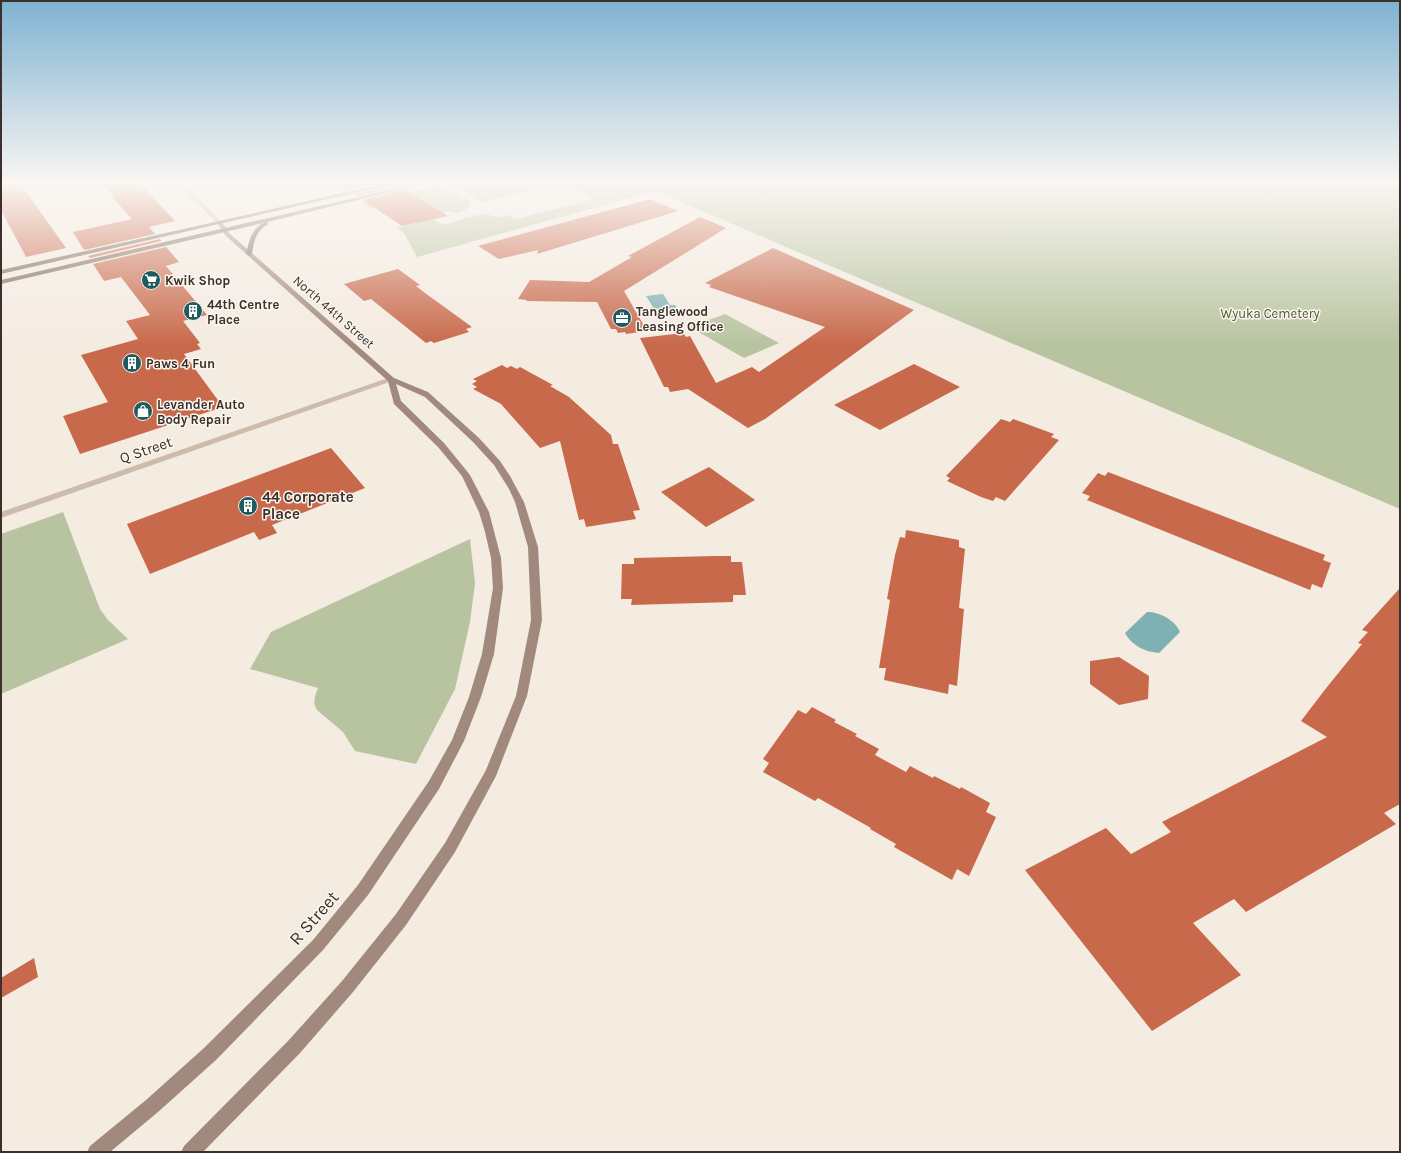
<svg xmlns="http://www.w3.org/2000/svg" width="1401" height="1153" font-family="Karla,sans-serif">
<rect width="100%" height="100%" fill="#f4ebe1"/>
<path fill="#b8c4a0" d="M 450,183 L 561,183 L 483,202 Z
M 567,183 L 1400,183 L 1400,509 L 655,191 L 417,257 L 404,233 L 397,228 L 433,219 L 443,225 L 464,219 L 462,218 L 484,214 L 500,217 L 508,215 L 515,219 L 592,200 Z
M 440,185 L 470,201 L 471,204 C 466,211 458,215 450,211 L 443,213 L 428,204 L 415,207 L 410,204 L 380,211 L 377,208 L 372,209 L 361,203 Z
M 725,314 L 779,343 L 744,358 L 690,327 Z
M 63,512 L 100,609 L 108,620 L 128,639 L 1,694 L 1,534 Z
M 470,539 L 475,583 L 470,622 L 455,689 L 416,764 L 355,751 L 343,732 L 317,710 C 312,702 315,696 318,688 L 250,669 L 271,632 Z"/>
<path fill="#7fb0b2" d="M 663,294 L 670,305 L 675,305 L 677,308 L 651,312 L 649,308 L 653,307 L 646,296 Z
M 1147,612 C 1160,612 1175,620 1180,632 L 1159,653 C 1145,652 1131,645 1125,633 Z"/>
<path fill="#c8694b" d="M 1,183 L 20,183 L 66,248 L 26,257 L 1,210 Z
M 102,183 L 138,183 L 153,197 L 175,221 L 149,227 L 155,234 L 84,250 L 73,232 L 132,219 L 111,196 L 113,196 Z
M 337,183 L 380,183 L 348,190 Z
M 396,185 L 399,186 L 357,196 L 354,195 Z
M 405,190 L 448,216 L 402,226 L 363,200 Z
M 650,199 L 678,211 L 537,254 L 538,250 L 499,259 L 478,246 Z
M 700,217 L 726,228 L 624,291 L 647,331 L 626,334 L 625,332 L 618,333 L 616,329 L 611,329 L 597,302 L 526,301 L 527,300 L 518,299 L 530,280 L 589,282 L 632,257 L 628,256 Z
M 160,239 L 161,241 L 90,258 L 88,256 Z
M 166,247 L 179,262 L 166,266 L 207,315 L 183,321 L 200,343 L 197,344 L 201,349 L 184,354 L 223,407 L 80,454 L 63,416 L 108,402 L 81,355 L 138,339 L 126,321 L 150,315 L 121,277 L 104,281 L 93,264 Z
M 773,248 L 914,310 L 765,419 L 748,428 L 688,389 L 670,392 L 668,387 L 664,387 L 640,338 L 683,333 L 686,337 L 690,336 L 716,383 L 752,367 L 759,372 L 825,327 L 709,287 L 711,285 L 705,283 Z
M 398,269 L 420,285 L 416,286 L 425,293 L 472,327 L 466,329 L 469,332 L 434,343 L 431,341 L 426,343 L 371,299 L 364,301 L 344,284 Z
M 914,364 L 960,387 L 880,430 L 834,405 Z
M 502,365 L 507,368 L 511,366 L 517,369 L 520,367 L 553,385 L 550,386 L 569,397 L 611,435 L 613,444 L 618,444 L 640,510 L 633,511 L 636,519 L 586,527 L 584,519 L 579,520 L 560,441 L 540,448 L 501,404 L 473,389 L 477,387 L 472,384 L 477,381 L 473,379 Z
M 1001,419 L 1010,422 L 1013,419 L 1054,434 L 1051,437 L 1059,440 L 1005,501 L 996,497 L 993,501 L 981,497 L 947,481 L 950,478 L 946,476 Z
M 331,448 L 365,488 L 272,525 L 277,533 L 259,540 L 254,532 L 150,574 L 127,524 Z
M 709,467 L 755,500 L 706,527 L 661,492 Z
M 1108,472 L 1325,555 L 1323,560 L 1331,563 L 1322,588 L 1312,584 L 1310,590 L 1087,500 L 1090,496 L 1082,493 L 1098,473 L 1105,476 Z
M 906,530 L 959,540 L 959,547 L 965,549 L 959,608 L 964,609 L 957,686 L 949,684 L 948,694 L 884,680 L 886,668 L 879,668 L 890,600 L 887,599 L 895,555 L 900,537 L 905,538 Z
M 715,556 L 731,556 L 731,562 L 742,562 L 746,595 L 733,595 L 733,602 L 631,605 L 632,599 L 621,599 L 622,564 L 634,564 L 634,558 Z
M 1400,588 L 1400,804 L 1384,813 L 1396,824 L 1246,912 L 1234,899 L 1193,923 L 1241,975 L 1152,1031 L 1025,870 L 1106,828 L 1131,854 L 1171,832 L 1162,822 L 1327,737 L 1301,721 L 1327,687 L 1362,644 L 1358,643 L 1368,632 L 1362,630 Z
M 1119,657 L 1149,676 L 1148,699 L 1119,705 L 1090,684 L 1090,661 Z
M 812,707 L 836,720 L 834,722 L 857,734 L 855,736 L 879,749 L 875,755 L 906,772 L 910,766 L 933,778 L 934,776 L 960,789 L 961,787 L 990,803 L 986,812 L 996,817 L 969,876 L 957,869 L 952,880 L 894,847 L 896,844 L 870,829 L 871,828 L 818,798 L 815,801 L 763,772 L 769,763 L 763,759 L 798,710 L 806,714 Z
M 34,958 L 38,977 L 1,998 L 1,978 Z"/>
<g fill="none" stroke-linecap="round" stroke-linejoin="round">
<path fill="#cdbbac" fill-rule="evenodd" d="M 176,183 L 181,183 L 222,222 L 222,224 L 218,224 Z
M 388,378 L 391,378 L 395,380 L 1,518 L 1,512 Z"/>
<path fill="#a18a7d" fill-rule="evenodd" d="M 218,222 L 222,222 L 229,233 L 394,378 L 428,392 L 479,438 L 500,461 L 510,476 L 524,502 L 538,547 L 542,620 L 527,696 L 496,776 L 455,852 L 406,925 L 353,992 L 300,1053 L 203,1152 L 181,1152 L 184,1146 L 288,1041 L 342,981 L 396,914 L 445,843 L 486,770 L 516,696 L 531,620 L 528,547 L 515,502 L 509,489 L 494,465 L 473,442 L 425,397 L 396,384 L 401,401 L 444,443 L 470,475 L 489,512 L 501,558 L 503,588 L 494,654 L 481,697 L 464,741 L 439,789 L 368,895 L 323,950 L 216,1060 L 158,1112 L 110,1152 L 87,1152 L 90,1146 L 146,1100 L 204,1048 L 313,940 L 358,885 L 429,781 L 452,740 L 469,697 L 482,654 L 493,588 L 491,558 L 485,532 L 479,512 L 462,476 L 438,447 L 394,404 L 388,381 L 225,235 L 217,223 Z"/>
<path fill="#7d675c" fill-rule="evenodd" d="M 388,183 L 398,183 L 1,274 L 1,270 Z
M 419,183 L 429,183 L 267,222 L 268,224 C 256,231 254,241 252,254 L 249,256 L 246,254 C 249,242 251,230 263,223 L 1,284 L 1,280 Z"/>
</g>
<linearGradient id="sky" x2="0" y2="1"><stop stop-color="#7eb2d2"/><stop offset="0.53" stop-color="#faf6f2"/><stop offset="1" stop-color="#faf6f2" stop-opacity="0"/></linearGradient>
<rect width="1401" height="345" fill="url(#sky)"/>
<defs>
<symbol id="supermarket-disc" viewBox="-11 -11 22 22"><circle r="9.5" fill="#1f5a5e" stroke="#fbf5ee"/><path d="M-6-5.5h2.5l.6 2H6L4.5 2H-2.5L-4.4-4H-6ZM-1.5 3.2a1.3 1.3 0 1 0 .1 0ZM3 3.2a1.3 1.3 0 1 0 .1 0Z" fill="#fff"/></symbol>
<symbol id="building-disc" viewBox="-11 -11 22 22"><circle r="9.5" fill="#1f5a5e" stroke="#fbf5ee"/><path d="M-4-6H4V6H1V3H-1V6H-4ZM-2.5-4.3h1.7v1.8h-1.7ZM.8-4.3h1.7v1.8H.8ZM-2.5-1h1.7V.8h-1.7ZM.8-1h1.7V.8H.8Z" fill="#fff"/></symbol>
<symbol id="office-disc" viewBox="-11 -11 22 22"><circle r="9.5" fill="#1f5a5e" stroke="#fbf5ee"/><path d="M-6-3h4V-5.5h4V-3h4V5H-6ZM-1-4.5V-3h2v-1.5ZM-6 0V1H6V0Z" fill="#fff"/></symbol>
<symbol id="shop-disc" viewBox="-11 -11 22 22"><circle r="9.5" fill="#1f5a5e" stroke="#fbf5ee"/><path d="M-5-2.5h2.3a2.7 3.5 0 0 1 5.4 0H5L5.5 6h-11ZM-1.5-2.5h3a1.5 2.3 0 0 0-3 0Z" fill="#fff"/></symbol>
</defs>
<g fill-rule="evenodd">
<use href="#supermarket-disc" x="140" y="269" width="22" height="22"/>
<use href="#building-disc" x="182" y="300" width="22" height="22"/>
<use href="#office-disc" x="611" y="307" width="22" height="22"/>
<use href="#building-disc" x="121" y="352" width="22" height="22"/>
<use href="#shop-disc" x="132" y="400" width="22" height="22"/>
<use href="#building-disc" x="237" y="495" width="22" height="22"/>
</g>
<g text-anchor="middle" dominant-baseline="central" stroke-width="3" stroke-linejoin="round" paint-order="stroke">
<g font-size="13" font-weight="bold" fill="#3b302b" stroke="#fbf5ee" text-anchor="start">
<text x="165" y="280">Kwik Shop</text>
<text x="207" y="304">44th Centre<tspan x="207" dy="15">Place</tspan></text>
<text x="636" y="311">Tanglewood<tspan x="636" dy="15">Leasing Office</tspan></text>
<text x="146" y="363">Paws 4 Fun</text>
<text x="157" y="404">Levander Auto<tspan x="157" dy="15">Body Repair</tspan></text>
</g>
<g font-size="13" fill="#3b302b" stroke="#fbf5ee">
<text transform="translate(334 312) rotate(41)">North 44th Street</text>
</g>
<g font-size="13" fill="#4a5a2e" stroke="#fbf5ee">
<text x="1270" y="313">Wyuka Cemetery</text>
</g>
<g font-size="15" fill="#3b302b" stroke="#fbf5ee">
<text transform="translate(146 450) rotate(-19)">Q Street</text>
</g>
<g font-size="15" font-weight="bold" fill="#3b302b" stroke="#fbf5ee" text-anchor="start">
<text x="262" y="497">44 Corporate<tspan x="262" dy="17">Place</tspan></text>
</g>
<g font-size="18" fill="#3b302b" stroke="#fbf5ee">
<text transform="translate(314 918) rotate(-49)">R Street</text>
</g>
</g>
<rect width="1401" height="1153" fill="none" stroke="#3b302b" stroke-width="4"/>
</svg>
